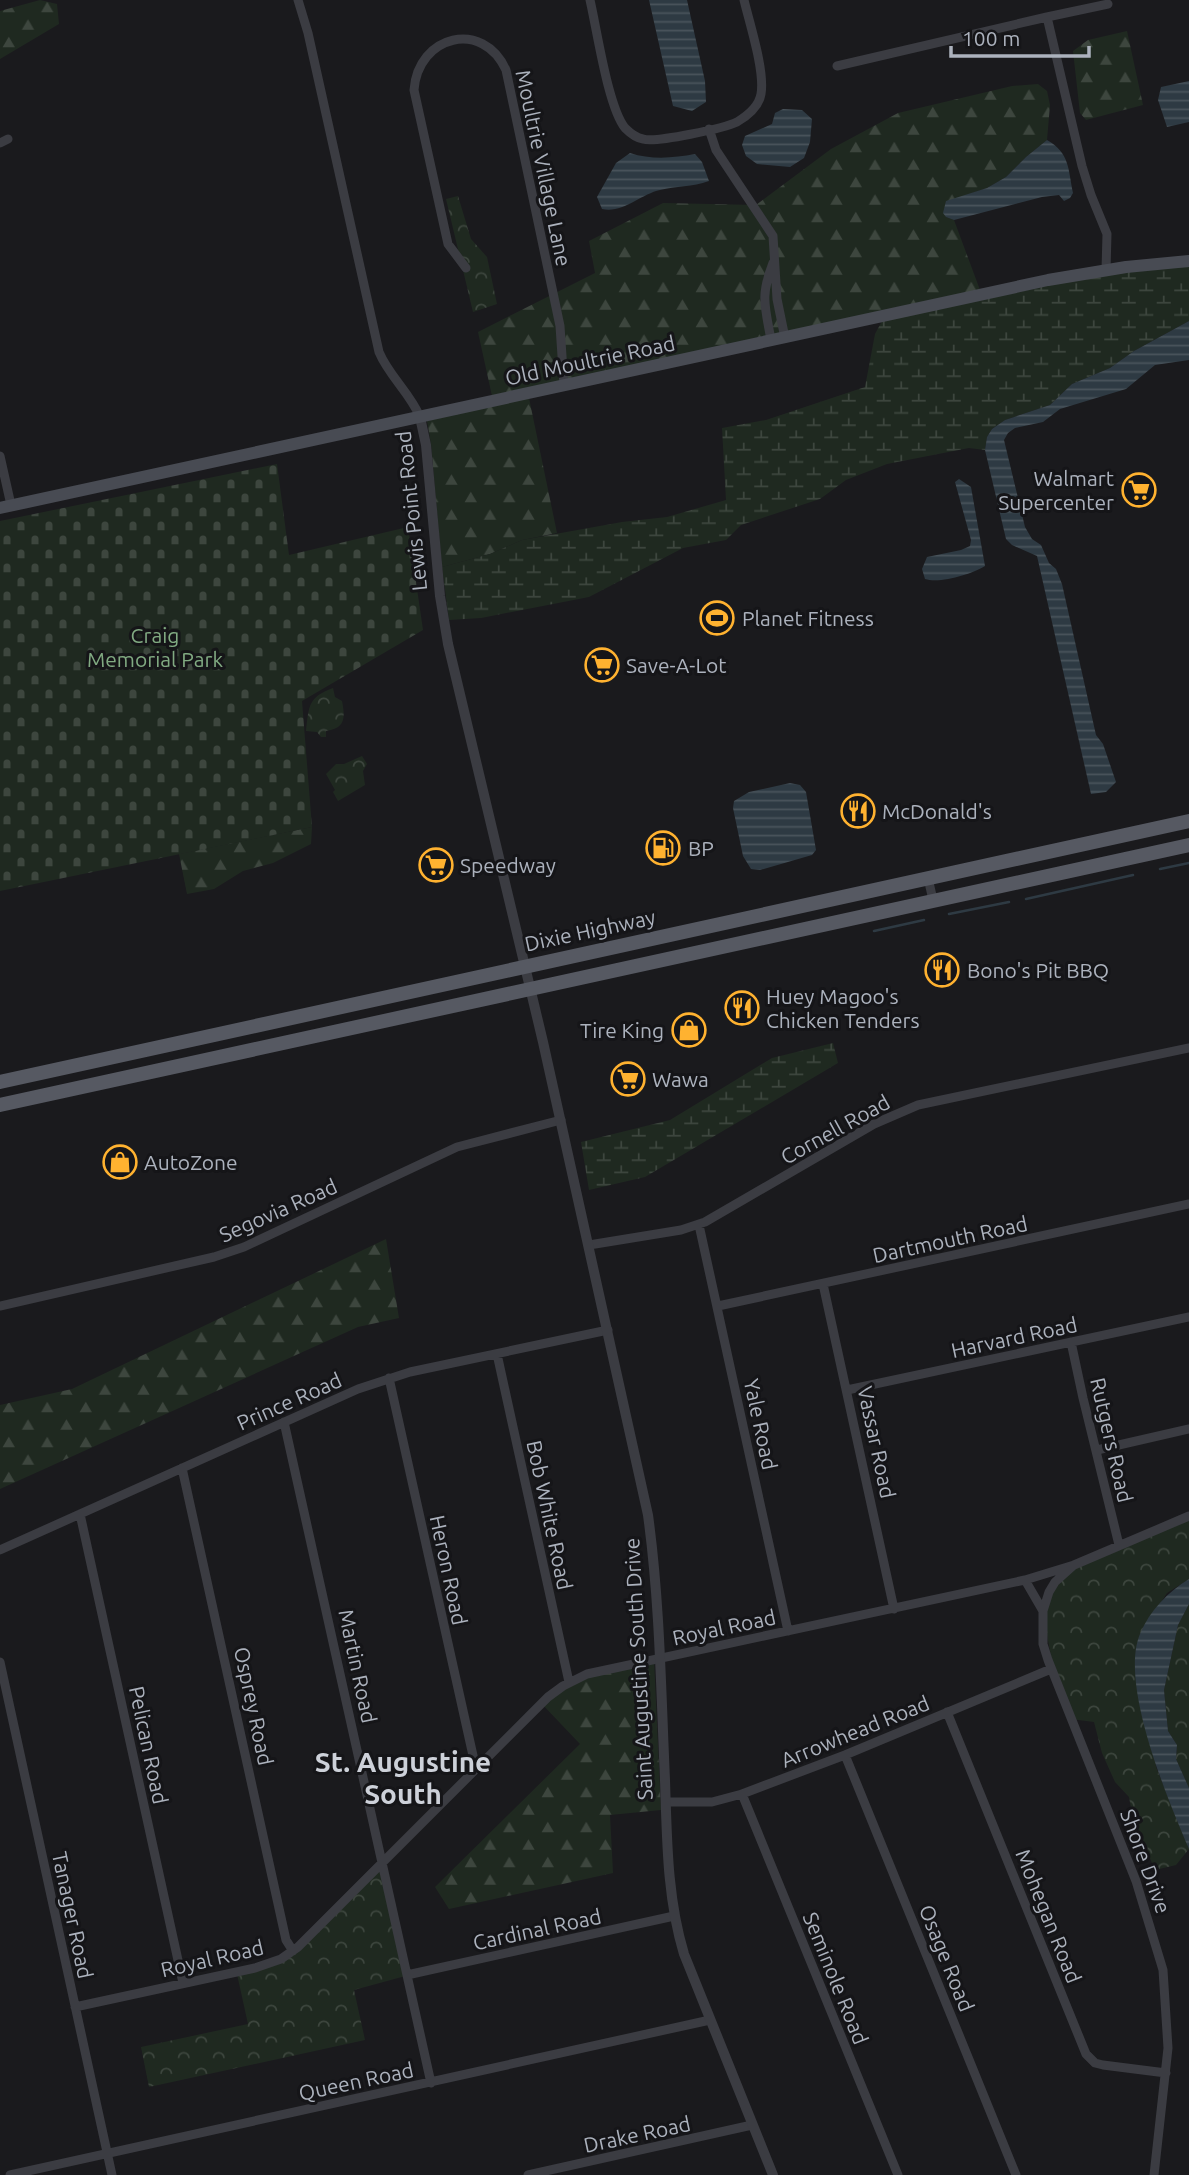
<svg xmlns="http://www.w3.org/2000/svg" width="1189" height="2175" font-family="Ubuntu,sans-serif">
<defs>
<pattern id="forest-firs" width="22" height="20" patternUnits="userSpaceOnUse" patternTransform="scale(1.75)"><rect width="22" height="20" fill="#1f2920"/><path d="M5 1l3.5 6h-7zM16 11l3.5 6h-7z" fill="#3d463e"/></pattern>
<pattern id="wetland-marsh" width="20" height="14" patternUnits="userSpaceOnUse" patternTransform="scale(1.75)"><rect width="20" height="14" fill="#1f2920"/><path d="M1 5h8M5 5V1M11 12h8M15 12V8" fill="none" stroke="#3d463e"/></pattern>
<pattern id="cemetery-stones" width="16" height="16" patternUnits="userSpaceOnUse" patternTransform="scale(1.75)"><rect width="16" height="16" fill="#1f2920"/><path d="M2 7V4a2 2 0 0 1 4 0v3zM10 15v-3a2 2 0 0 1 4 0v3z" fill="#3d463e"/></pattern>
<pattern id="park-crowns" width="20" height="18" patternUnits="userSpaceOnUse" patternTransform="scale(1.75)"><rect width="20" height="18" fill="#1f2920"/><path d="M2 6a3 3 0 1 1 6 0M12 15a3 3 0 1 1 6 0" fill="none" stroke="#3d463e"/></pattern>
<pattern id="water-rules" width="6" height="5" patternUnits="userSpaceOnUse" patternTransform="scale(1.75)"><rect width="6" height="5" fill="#2e3a43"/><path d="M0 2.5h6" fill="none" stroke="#4a545c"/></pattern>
</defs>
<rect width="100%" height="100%" fill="#1a1a1d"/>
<path fill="url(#forest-firs)" d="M 40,0 L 57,4 L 59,24 L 0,59 L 0,11 Z
M 1127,31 L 1143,105 L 1086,120 L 1080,113 L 1073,51 L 1088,40 Z
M 1038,84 L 1047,91 L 1050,105 L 1047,140 L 1026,157 L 1006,177 L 987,188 L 946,202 L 946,217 L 954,220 L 980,290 L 492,396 L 478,332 L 595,273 L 589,241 L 663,203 L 756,205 L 831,149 L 898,113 L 1012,86 Z
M 529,398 L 557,533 L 522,540 L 490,554 L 442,567 L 431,444 L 427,421 Z
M 312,827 L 311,844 L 273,863 L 243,871 L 214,889 L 187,894 L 179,854 Z
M 386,1239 L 399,1318 L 358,1327 L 0,1489 L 0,1405 L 72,1389 Z
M 654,1659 L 661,1810 L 610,1815 L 613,1873 L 449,1909 L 435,1887 L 580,1744 L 541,1703 L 570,1680 Z"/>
<path fill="url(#wetland-marsh)" d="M 1189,265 L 1189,321 L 1134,351 L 1110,368 L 1072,384 L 1050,405 L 1005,420 L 992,429 L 987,437 L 985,450 L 969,448 L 887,464 L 846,480 L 820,499 L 741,525 L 726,540 L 683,548 L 589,597 L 481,618 L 449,620 L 442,567 L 490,554 L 522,540 L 622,522 L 667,517 L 726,500 L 722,428 L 766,420 L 865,387 L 875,334 L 882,321 L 1088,277 Z
M 833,1043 L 838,1063 L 645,1177 L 589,1190 L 581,1142 L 670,1120 L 772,1058 Z"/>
<path fill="url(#cemetery-stones)" d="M 277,464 L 289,555 L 408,527 L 423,630 L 302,701 L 312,827 L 0,891 L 0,521 Z"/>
<path fill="url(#park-crowns)" d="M 458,196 L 471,239 L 487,257 L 497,304 L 473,312 L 446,199 Z
M 333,688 L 335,697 L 342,701 C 345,717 346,728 326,731 L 326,737 L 321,737 L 317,732 L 306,731 C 309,706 308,697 333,688 Z
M 362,756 L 367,764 L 363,771 L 365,785 L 338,801 L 333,792 L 335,790 L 326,774 L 336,764 L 344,764 Z
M 1189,1520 L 1189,1579 L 1167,1593 L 1140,1635 L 1156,1767 L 1189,1849 L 1176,1865 L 1155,1870 L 1133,1819 L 1129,1797 L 1115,1782 L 1102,1753 L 1094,1722 L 1071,1719 L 1057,1687 L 1043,1614 L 1061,1574 Z
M 1189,1604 L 1189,1788 L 1176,1759 L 1177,1745 L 1168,1731 L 1164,1690 L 1178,1625 Z
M 381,1863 L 409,1975 L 354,1990 L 365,2040 L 149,2087 L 141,2047 L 248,2024 L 237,1974 L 290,1951 Z"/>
<path fill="url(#water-rules)" d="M 649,0 L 687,0 L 705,81 L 706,102 L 692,111 L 673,106 Z
M 1189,81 L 1189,122 L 1167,127 L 1158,100 L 1161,87 Z
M 783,109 L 802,110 L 812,119 L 810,142 L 804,158 L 790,167 L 757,164 L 746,156 L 742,145 L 745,136 L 772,124 L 775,113 Z
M 1047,140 C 1070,153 1068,169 1073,193 L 1070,198 L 1064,201 L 1059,195 L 1042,197 L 954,220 L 946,217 L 943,213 L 946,201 L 987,188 L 1006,177 L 1026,157 Z
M 630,153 C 651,160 674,158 695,154 L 702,162 L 709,181 C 692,187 676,186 660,190 C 641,194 622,214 602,209 L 597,197 L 616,163 Z
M 1189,321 L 1189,360 L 1155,365 L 1126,389 L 1060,409 L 1043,422 L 1015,428 L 1008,433 L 1004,440 L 1025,527 L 1032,539 L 1041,545 L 1049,563 L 1056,569 L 1062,584 L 1096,735 L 1103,744 L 1116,782 L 1106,792 L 1091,794 L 1037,556 L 1012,545 L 1006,539 L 985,450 L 987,437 L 992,429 L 1005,420 L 1050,405 L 1072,384 L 1110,368 L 1134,351 Z
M 959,479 L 971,487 L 985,566 C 972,574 940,584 925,579 L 922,569 L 927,557 L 961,550 L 970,546 L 971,540 L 955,482 Z
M 790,783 L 800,785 L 806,792 L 816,850 L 812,855 L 760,870 L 751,869 L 743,856 L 733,808 L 734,801 L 749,792 Z
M 1189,1579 L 1189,1604 L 1178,1625 L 1164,1690 L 1168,1731 L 1177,1745 L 1176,1759 L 1189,1788 L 1189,1849 C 1168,1800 1119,1684 1140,1634 C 1150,1610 1168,1592 1189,1579 Z"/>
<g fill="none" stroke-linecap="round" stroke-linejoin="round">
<path stroke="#2e3a43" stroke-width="2.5" d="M 1160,869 L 1189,863
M 1026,899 L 1133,875
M 949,914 L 1009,902
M 874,931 L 924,920"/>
<path stroke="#3b3c42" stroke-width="9" d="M 298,0 L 308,33 L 379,352 C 389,376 410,393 420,417
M 590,0 C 597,30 608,107 625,128 C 630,133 637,138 643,139 C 656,143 725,128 737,122 C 747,116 759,106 761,94 C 765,71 750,25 744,0
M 1047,17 L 1108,4
M 837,66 L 1047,17 L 1082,166 L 1091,195 L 1107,234 L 1106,270
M 709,129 L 716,150 L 773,236 L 777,299 L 785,338
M 0,143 L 8,139
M 466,268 L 448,244 L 414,90 C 418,35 483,19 506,70 L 560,326 L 564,386
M 771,340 C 765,306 760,296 773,263
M 0,456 L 11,505
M 928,878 L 933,900
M 699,1225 L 788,1631
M 589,1245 L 681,1230 L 705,1222 L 874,1124 L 918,1105 L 1189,1048
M 823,1284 L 894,1609
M 0,1306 L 214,1257 L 244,1247 L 457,1147 L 561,1120
M 718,1306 L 1189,1204
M 1071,1342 L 1083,1398 L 1119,1545
M 497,1354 L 569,1682
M 389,1378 L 476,1769
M 847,1390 L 1189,1317
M 284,1422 L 431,2083
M 1097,1450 L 1189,1429
M 182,1468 L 286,1940 L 293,1951
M 80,1514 L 183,1983
M 0,1550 L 358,1389 L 410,1372 L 608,1330
M 1025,1580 L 1043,1611 L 1043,1644 L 1048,1660 L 1136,1881 L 1163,1970 L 1168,2048 L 1154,2175
M 1043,1611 L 1049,1592 L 1055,1582 L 1074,1565 L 1189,1516
M 0,1662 L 112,2175
M 947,1712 L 1086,2054 L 1095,2063 L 1103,2065 L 1166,2073
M 845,1755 L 1016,2175
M 742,1794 L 898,2175
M 666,1802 L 712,1802 L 742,1794 L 845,1755 L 1051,1669
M 407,1975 L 674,1916
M 75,2007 L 255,1968 L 281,1959 L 298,1947 L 548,1697 L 563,1686 L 587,1674 L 1025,1580 L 1074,1565
M 10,2175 L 710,2020
M 528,2175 L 752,2125"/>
<path stroke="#3b3c42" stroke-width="10" d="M 420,417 L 426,445 L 440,596 L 448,644 L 543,1042 L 648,1515 C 660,1603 661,1692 665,1780 C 667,1839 667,1898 684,1954 L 773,2175"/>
<path stroke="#484b53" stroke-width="12" d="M 0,508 L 1048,280 L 1126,267 L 1189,261"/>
<path stroke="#565962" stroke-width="14" d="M 0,1082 L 1189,821
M 0,1105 L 1189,845"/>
</g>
<defs>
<symbol id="supermarket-ring" viewBox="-11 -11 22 22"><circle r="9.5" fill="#151518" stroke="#ffb230" stroke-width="1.5"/><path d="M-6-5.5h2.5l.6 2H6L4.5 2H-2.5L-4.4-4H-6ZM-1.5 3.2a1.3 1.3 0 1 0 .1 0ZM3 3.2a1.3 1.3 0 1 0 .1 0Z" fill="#ffb230"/></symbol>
<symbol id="stadium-ring" viewBox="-11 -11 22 22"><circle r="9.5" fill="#151518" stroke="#ffb230" stroke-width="1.5"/><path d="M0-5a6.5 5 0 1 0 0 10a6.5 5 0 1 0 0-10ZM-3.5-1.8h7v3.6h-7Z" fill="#ffb230"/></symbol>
<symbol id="restaurant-ring" viewBox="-11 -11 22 22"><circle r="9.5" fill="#151518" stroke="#ffb230" stroke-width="1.5"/><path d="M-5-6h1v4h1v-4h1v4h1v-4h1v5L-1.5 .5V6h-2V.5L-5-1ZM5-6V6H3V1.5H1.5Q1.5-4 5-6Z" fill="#ffb230"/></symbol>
<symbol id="fuel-ring" viewBox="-11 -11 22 22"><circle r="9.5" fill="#151518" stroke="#ffb230" stroke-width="1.5"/><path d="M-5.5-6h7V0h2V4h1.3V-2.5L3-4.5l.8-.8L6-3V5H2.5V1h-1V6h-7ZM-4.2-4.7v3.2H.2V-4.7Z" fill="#ffb230"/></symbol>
<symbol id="shop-ring" viewBox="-11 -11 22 22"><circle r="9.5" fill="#151518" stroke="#ffb230" stroke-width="1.5"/><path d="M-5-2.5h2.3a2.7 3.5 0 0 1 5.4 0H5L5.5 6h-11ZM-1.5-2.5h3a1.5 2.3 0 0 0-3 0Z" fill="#ffb230"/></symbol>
</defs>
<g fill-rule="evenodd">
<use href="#supermarket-ring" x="1120" y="471" width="38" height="38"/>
<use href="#stadium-ring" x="698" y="599" width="38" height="38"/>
<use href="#supermarket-ring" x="583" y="646" width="38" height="38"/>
<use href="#restaurant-ring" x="839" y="792" width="38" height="38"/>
<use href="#fuel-ring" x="644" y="829" width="38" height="38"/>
<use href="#supermarket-ring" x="417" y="846" width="38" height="38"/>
<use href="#restaurant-ring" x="923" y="951" width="38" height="38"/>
<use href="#restaurant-ring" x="723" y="989" width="38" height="38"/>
<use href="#shop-ring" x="670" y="1011" width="38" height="38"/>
<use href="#supermarket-ring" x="609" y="1060" width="38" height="38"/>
<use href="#shop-ring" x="101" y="1143" width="38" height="38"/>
</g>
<g text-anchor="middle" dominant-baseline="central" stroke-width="6" stroke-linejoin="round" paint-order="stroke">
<g font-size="21" fill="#acb2bd" stroke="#151518">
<text transform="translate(544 168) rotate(78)">Moultrie Village Lane</text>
<text transform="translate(590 360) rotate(-12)">Old Moultrie Road</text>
<text transform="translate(411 511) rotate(-96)">Lewis Point Road</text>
<text transform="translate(590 930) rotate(-12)">Dixie Highway</text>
<text transform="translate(835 1129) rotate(-29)">Cornell Road</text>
<text transform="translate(278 1210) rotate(-24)">Segovia Road</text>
<text transform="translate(950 1239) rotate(-12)">Dartmouth Road</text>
<text transform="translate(1014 1337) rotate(-12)">Harvard Road</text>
<text transform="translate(289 1401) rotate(-24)">Prince Road</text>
<text transform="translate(761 1424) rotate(78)">Yale Road</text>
<text transform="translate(1112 1440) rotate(77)">Rutgers Road</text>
<text transform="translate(877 1442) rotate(78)">Vassar Road</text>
<text transform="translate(550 1515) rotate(78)">Bob White Road</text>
<text transform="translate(449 1570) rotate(78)">Heron Road</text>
<text transform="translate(724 1627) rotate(-12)">Royal Road</text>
<text transform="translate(358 1666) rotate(78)">Martin Road</text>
<text transform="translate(638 1669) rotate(-93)">Saint Augustine South Drive</text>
<text transform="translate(254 1706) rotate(78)">Osprey Road</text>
<text transform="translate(855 1731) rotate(-22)">Arrowhead Road</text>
<text transform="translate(149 1745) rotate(78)">Pelican Road</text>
<text transform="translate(1146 1861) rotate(70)">Shore Drive</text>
<text transform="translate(73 1915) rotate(78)">Tanager Road</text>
<text transform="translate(1049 1916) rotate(68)">Mohegan Road</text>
<text transform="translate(537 1929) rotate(-12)">Cardinal Road</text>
<text transform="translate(212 1958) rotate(-13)">Royal Road</text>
<text transform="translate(947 1958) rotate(68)">Osage Road</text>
<text transform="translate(836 1978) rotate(68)">Seminole Road</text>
<text transform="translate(356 2081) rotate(-12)">Queen Road</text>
<text transform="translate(637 2134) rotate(-12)">Drake Road</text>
</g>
<g font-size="21" fill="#acb2bd" stroke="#151518" text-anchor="start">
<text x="1114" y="478" text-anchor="end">Walmart<tspan x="1114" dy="24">Supercenter</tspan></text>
<text x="742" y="618">Planet Fitness</text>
<text x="626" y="665">Save-A-Lot</text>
<text x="882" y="811">McDonald's</text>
<text x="688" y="848">BP</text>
<text x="460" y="865">Speedway</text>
<text x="967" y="970">Bono's Pit BBQ</text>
<text x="766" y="996">Huey Magoo's<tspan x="766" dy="24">Chicken Tenders</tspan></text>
<text x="664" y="1030" text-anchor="end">Tire King</text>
<text x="652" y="1079">Wawa</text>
<text x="144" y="1162">AutoZone</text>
</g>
<g font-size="21" fill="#81aa82" stroke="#151518">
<text x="155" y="635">Craig<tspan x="155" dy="24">Memorial Park</tspan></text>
</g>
<g font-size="28" font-weight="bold" fill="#cdd1d9" stroke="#151518">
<text x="403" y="1761">St. Augustine<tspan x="403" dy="32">South</tspan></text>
</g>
</g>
<path d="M951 46v10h138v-10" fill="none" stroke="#acb2bd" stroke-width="3.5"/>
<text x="962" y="46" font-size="21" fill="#acb2bd" stroke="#151518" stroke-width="5" paint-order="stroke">100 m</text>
</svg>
